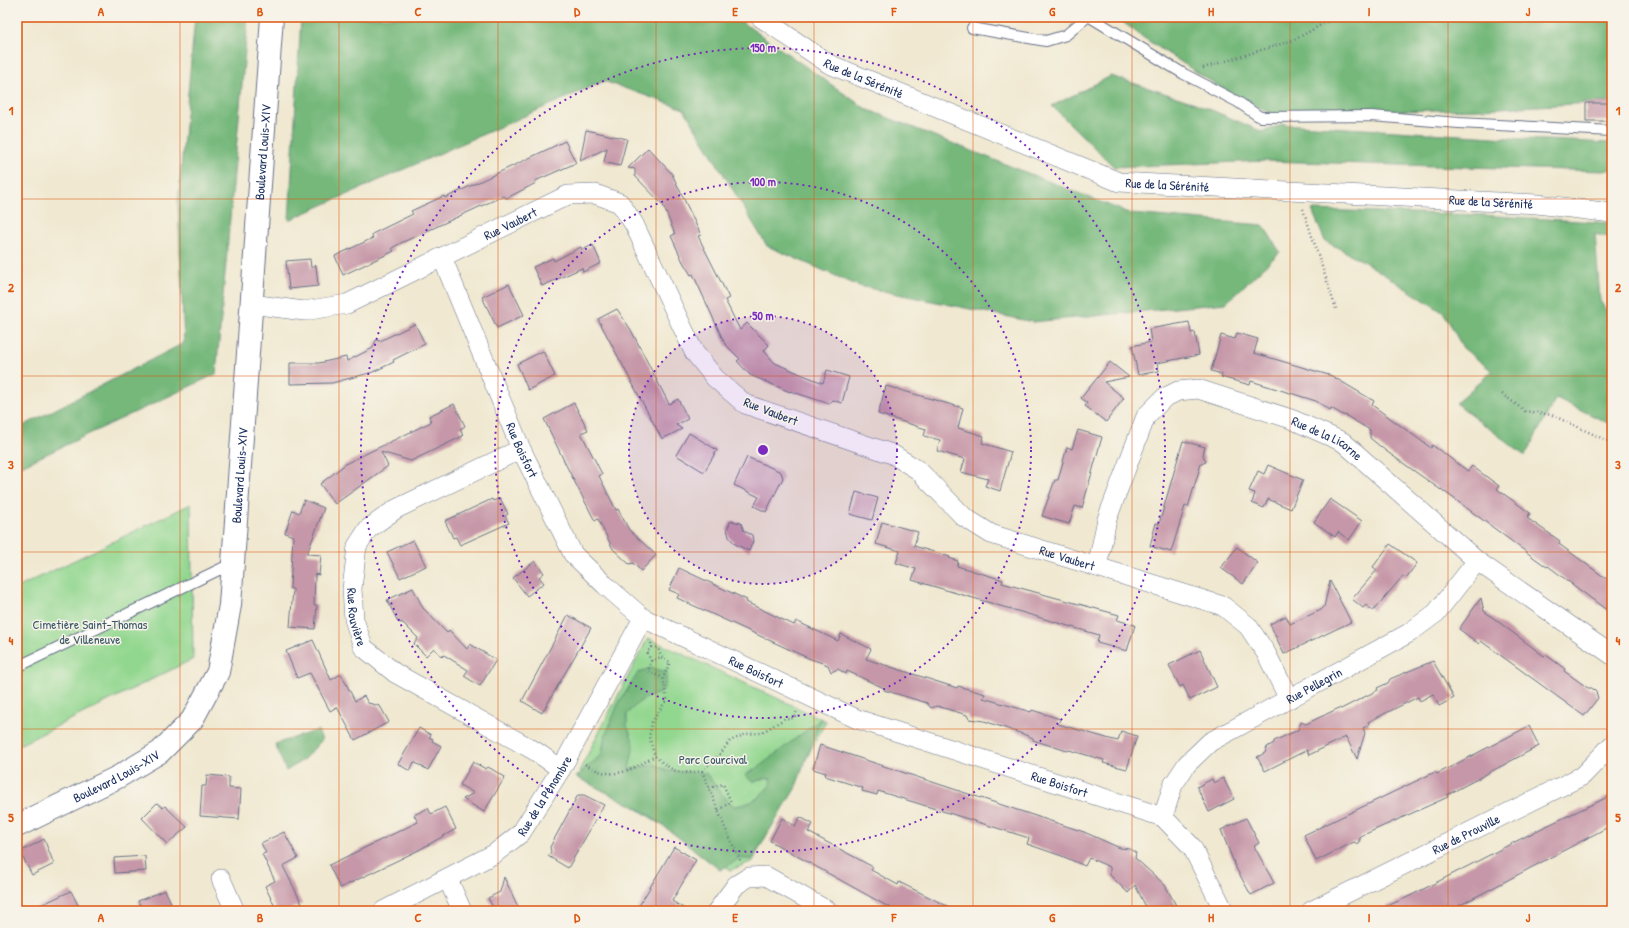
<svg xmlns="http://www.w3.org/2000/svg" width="1629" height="928" font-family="'Patrick Hand',sans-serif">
<rect width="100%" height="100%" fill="#f7f3e8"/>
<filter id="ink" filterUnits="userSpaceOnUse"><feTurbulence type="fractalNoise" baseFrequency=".025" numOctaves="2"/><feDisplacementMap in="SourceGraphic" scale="8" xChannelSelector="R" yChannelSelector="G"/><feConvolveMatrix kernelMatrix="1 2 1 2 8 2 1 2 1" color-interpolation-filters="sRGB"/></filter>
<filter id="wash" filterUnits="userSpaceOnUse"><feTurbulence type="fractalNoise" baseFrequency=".012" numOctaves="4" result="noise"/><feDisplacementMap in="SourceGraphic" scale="16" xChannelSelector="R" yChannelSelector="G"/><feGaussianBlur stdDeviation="0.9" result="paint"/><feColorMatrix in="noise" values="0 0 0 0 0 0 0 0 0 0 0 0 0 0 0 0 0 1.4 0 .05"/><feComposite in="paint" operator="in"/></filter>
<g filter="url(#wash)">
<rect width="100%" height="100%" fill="#f0e8d0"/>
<path fill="#92d78f" stroke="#568376" d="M 191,504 L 193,659 L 17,746 L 17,588 Z
M 648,638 L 826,721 L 753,861 L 731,870 L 579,771 Z"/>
<path fill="#75b87a" stroke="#48746c" d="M 195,17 L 248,17 L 216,374 L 17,468 L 17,429 L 184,343 L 178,202 Z
M 301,17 L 735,17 L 866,109 L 1131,214 L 1263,225 L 1280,252 L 1226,303 L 1033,322 L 859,286 L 767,246 L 684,109 L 604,81 L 289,220 Z
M 1116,17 L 1612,17 L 1612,102 L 1481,109 L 1272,114 L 1218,86 L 1144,38 Z
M 1111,76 L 1195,103 L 1263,132 L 1282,124 L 1525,139 L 1612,143 L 1612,169 L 1604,171 L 1265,161 L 1114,167 L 1052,106 Z
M 1312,210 L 1481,215 L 1612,223 L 1612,238 L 1595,234 L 1600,301 L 1612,319 L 1612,425 L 1556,398 L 1525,456 L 1456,403 L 1492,371 L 1463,348 L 1444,313 L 1363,261 L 1325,241 Z
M 650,668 L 667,672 C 665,699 659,690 641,701 C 636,704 631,710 627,714 L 627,725 L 634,744 L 629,770 L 655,764 L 668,771 L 706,773 L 720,792 L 734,806 C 753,804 759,798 771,784 L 771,779 L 766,778 L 753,782 L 745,775 L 760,766 L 821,719 L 795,789 L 752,859 L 739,859 L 720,870 L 647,813 L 576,777 L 602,754 L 604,739 L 618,704 L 638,673 Z
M 318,730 L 322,740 L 303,760 L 286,771 L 275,744 Z"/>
<g id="blocks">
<path fill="#c697a8" d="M 1586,103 L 1612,103 L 1612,121 L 1586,121 Z
M 586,130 L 627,139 L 620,166 L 604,162 L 607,148 L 580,161 Z
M 565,141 L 576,163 L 535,181 L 536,183 L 507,198 L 503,196 L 401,243 L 392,248 L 394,251 L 343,275 L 335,256 L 373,238 L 372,234 L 413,214 L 411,211 L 444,196 L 445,198 Z
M 648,148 L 672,174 L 701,235 L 698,236 L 729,298 L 725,300 L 740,330 L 747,323 L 769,345 L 764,351 L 775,363 L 798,373 L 823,383 L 827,370 L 849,377 L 842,403 L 832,400 L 830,404 L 790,391 L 790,392 L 750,375 L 737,361 L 740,359 L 725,344 L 693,274 L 691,275 L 683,262 L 671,236 L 675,234 L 663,205 L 635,176 L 635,169 L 628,168 Z
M 593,245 L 601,263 L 583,272 L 582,268 L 542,286 L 533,267 L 553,258 L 554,261 L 581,247 L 582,250 Z
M 310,259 L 311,268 L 316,265 L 318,286 L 289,289 L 286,261 Z
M 509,284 L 524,315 L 497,328 L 482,297 Z
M 617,309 L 631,330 L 669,404 L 678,399 L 688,419 L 676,425 L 682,429 L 662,439 L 598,319 Z
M 1189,322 L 1191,333 L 1195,332 L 1199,355 L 1157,363 L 1159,371 L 1138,375 L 1132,346 L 1151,342 L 1149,329 Z
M 415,324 L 425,344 L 393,360 L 394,362 L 373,372 L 332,383 L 290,384 L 290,363 L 319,363 L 346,357 L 347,361 L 373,348 L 376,340 L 380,341 Z
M 1237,333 L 1258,339 L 1254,353 L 1332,376 L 1374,401 L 1372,405 L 1431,448 L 1432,445 L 1468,471 L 1472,466 L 1499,486 L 1497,489 L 1530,513 L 1527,518 L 1560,541 L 1559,544 L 1612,583 L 1612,614 L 1548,566 L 1547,567 L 1533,557 L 1441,489 L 1441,490 L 1386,451 L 1370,438 L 1370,430 L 1345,415 L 1345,416 L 1331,408 L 1330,410 L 1316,401 L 1251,381 L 1250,385 L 1221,377 L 1222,374 L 1211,371 L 1221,335 L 1235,339 Z
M 543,351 L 555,376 L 528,390 L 517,364 Z
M 1110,362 L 1129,377 L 1104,382 L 1124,398 L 1106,422 L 1085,406 L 1087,403 L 1081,398 Z
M 886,386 L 963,408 L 958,428 L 984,436 L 982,443 L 1011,452 L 1000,491 L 985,486 L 988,479 L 961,472 L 965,459 L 937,451 L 940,440 L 924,436 L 926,429 L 878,414 Z
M 574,403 L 588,430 L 581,433 L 602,474 L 599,476 L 616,510 L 618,509 L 629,530 L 656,555 L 641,571 L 633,563 L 629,564 L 613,549 L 598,519 L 595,521 L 567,467 L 544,419 Z
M 454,404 L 465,426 L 460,429 L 463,436 L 411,461 L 381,452 L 388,466 L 335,504 L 320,484 L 347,463 L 431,422 L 429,416 Z
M 1078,430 L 1102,437 L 1082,508 L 1075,506 L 1069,524 L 1042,516 L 1055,480 L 1058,480 L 1067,447 L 1072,449 Z
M 689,433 L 717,450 L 704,472 L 676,455 Z
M 1183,441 L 1205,447 L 1203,455 L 1206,462 L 1201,464 L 1188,507 L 1185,506 L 1171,552 L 1150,546 L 1156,523 L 1159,524 Z
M 747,457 L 781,472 L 783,478 L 766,512 L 754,506 L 759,497 L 734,485 Z
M 1268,465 L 1303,480 L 1291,509 L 1268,499 L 1264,508 L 1252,503 L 1255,493 L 1249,491 L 1258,471 L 1264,474 Z
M 856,492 L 878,498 L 872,520 L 850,514 Z
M 500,498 L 508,514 L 505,516 L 509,523 L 460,545 L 456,537 L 453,538 L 445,521 L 492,499 L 493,501 Z
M 1330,499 L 1362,521 L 1349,540 L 1338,532 L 1335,537 L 1314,522 Z
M 304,500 L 324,508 L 307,554 L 321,555 L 319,575 L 315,574 L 314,605 L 317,605 L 315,629 L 290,627 L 293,589 L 290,589 L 293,536 L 285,533 L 293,510 L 299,513 Z
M 731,521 L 741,523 L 744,531 L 752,535 L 753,541 L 749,551 L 735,544 L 729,537 L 727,529 Z
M 882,522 L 918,532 L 914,546 L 950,557 L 949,558 L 958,561 L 957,566 L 1003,580 L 1002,583 L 1119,615 L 1117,620 L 1135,625 L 1127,651 L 1097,643 L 1099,635 L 912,580 L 916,569 L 896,563 L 900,551 L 876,544 Z
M 413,540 L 426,566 L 400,578 L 387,552 Z
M 1390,544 L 1417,563 L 1406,578 L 1403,576 L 1373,611 L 1366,605 L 1363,608 L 1352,599 L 1377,570 L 1373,567 Z
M 1237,547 L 1258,563 L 1243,584 L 1221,568 Z
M 535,561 L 544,573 L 539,577 L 544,583 L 527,596 L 513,578 Z
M 679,568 L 747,600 L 746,602 L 794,625 L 796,621 L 838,641 L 841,634 L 871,649 L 866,659 L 957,688 L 958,686 L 985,694 L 983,698 L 1031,712 L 1032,710 L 1060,719 L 1058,724 L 1110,739 L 1118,741 L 1121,731 L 1137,736 L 1127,769 L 1103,763 L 1104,760 L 1069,750 L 1067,751 L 1033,740 L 1033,738 L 1023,734 L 984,721 L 969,719 L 967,715 L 937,706 L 931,708 L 927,703 L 884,690 L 884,688 L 847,671 L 846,674 L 838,669 L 831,672 L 828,665 L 808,658 L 677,598 L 679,594 L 669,590 Z
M 1330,581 L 1351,622 L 1284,654 L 1270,624 L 1286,616 L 1290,624 L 1321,610 L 1324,607 Z
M 413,588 L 423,608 L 447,633 L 449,630 L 467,649 L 470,644 L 496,660 L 480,686 L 464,676 L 468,670 L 444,655 L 442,657 L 434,648 L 426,656 L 414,644 L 418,638 L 403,623 L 398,622 L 387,600 Z
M 1481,598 L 1484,611 L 1544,656 L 1546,655 L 1565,669 L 1564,671 L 1588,688 L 1592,688 L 1596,692 L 1598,698 L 1584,716 L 1481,641 L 1479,644 L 1459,629 Z
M 568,615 L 591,628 L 542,713 L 522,701 Z
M 313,640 L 331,680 L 341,674 L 355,701 L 364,696 L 368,703 L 380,706 L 389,722 L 355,740 L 337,707 L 330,711 L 310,673 L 297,678 L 286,651 Z
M 1200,650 L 1217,687 L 1190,700 L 1183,685 L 1180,687 L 1169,665 Z
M 1433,661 L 1454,698 L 1439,706 L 1433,694 L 1420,701 L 1418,697 L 1368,722 L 1369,725 L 1363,728 L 1365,733 L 1357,759 L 1346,737 L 1309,755 L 1307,750 L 1265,771 L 1257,757 L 1265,753 L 1267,747 L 1274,743 L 1274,741 L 1298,730 L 1301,722 L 1306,724 L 1339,708 L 1341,709 L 1378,690 L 1377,688 L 1388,683 L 1390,679 Z
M 1529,726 L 1539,746 L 1447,795 L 1448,797 L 1361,836 L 1358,844 L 1354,842 L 1316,861 L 1304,835 L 1435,772 L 1437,774 Z
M 419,728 L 431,735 L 429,737 L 433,739 L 432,741 L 441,746 L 428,770 L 414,762 L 410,771 L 398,764 Z
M 820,745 L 1084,832 L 1120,848 L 1130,849 L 1136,853 L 1135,858 L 1165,885 L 1179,911 L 1148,911 L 1135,885 L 1128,893 L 1110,875 L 1110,867 L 1089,858 L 1085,866 L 1062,856 L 1027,844 L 1029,838 L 878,791 L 877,795 L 862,791 L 863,788 L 825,776 L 826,773 L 813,769 Z
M 473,762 L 486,769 L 488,767 L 505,777 L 484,812 L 463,799 L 474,793 L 460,785 Z
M 207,775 L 229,777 L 229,788 L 241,789 L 239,819 L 200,816 L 202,786 L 206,786 Z
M 1223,778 L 1234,799 L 1209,812 L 1197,787 L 1212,779 L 1214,783 Z
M 578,795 L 584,795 L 604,805 L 568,868 L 548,856 L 551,852 L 550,847 Z
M 1612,795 L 1612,825 L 1449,911 L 1376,911 L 1410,896 L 1540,829 Z
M 157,803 L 163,808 L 165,806 L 187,827 L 167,844 L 142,818 Z
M 445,807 L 456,829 L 417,851 L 340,888 L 329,865 L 418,822 L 414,815 L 428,808 L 431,814 Z
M 800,817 L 813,824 L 808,832 L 873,867 L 871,870 L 898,885 L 899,882 L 957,911 L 896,911 L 770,841 L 782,818 L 795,826 Z
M 1246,818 L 1259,843 L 1254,846 L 1274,883 L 1251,895 L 1236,868 L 1221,830 Z
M 284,832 L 298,858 L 283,866 L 302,904 L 287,911 L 277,911 L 265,886 L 275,881 L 262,854 L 266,853 L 261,843 Z
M 44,839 L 54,864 L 32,875 L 20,852 Z
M 674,847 L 696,860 L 672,901 L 688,911 L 636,911 Z
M 145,856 L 146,871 L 115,873 L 114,858 Z
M 504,877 L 520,911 L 495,911 L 488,898 L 500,892 Z
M 165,890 L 175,911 L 143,911 L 138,901 Z
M 71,891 L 81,911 L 28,911 Z"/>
</g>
</g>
<g filter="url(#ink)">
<use href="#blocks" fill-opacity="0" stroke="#667086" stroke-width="1"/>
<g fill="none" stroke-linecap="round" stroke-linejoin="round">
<defs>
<path id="service" d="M 1090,17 L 1184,74 L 1238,102 L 1260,117 L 1371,116 L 1459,123 L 1612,131
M 972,28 L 1046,41 L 1066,35 L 1087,17
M 17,667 L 233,563"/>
<g id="minor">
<path id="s1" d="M 760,17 L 829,64 L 1119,182 L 1537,204 L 1612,213"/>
<path id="s2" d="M 442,257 L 521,449 L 573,554 L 605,585 L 643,618 L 857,719 L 1163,817 L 1192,847 L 1224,911"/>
<path id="s3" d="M 251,304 L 304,311 L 347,304 L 568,195 L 595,194 L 620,203 L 634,224 L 694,352 L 715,378 L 745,404 L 892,454 L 918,470 L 964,517 L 991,534 L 1223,606 L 1248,626 L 1266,653 L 1289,699"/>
<path id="s4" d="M 521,449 L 396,509 L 368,529 L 357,546 L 352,589 L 354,619 L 363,647 L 395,673 L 535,751 L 561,769"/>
<path id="s5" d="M 1097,567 L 1107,519 L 1146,416 L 1164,398 L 1178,391 L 1198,389 L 1291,419 L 1343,442 L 1477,561 L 1612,655"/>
<path id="s6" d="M 1163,817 L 1173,785 L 1187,764 L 1210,742 L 1409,633 L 1436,613 L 1477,561"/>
<path d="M 221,879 L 235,911"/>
<path d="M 448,879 L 462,911"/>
<path id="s7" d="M 383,911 L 494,854 L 521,833 L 561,769 L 643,618"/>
<path d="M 717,911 L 736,885 L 749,877 L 766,876 L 828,911"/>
<path id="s8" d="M 1311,911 L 1582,776 L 1612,745"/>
</g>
<g id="secondary">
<path id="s9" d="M 17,826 L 118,777 L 160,752 L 192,720 L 218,672 L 230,605 L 272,17"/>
</g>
</defs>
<use href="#service" stroke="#667086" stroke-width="12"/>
<use href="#minor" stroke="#667086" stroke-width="20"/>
<use href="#secondary" stroke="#667086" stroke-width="24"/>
<path stroke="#667086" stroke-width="2.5" stroke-dasharray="1 3" stroke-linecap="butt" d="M 1203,68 L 1294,40 L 1335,17
M 1303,209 L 1336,309
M 1502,394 L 1525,411 L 1552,415 L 1612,443
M 651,643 L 652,647 L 658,648 L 661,657 L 670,662 L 663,678 L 667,699 L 652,722 L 649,737 L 655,756
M 652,647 L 647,652 L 651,661 L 648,671 L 663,678
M 651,661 L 661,657
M 585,764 C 613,782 629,771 655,756 C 672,772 680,775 702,771 L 726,830 L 741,862
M 702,771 L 720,754 L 730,741 L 746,734 L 761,733 L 784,719 L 794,718 L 797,711
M 709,788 L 723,784 L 731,802 L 718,810"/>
<use href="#service" stroke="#fff" stroke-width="10"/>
<use href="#minor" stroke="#fff" stroke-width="19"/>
<use href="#secondary" stroke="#fff" stroke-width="22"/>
</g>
</g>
<path fill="none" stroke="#de5710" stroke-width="1" stroke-opacity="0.55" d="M 180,17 L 180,911M 339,17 L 339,911M 498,17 L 498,911M 656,17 L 656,911M 814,17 L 814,911M 973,17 L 973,911M 1132,17 L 1132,911M 1290,17 L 1290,911M 1448,17 L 1448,911M 17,199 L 1612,199M 17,376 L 1612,376M 17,552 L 1612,552M 17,729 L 1612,729"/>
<circle cx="763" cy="450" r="134" fill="#7b2cbf" fill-opacity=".12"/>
<g fill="none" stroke="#7b2cbf" stroke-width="2" stroke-dasharray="2 4">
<circle cx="763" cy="450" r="134"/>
<circle cx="763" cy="450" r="268"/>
<circle cx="763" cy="450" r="402"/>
</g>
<g text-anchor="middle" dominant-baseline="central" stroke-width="3" stroke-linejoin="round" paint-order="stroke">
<g font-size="13" fill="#1b2f5e" stroke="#f7f3e8">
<text stroke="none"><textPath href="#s1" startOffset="121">Rue de la Sérénité</textPath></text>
<text stroke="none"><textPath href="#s9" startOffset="783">Boulevard Louis-XIV</textPath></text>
<text stroke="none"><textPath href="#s1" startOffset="445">Rue de la Sérénité</textPath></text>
<text stroke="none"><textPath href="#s1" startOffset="769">Rue de la Sérénité</textPath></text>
<text stroke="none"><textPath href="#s3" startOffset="279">Rue Vaubert</textPath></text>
<text transform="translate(771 411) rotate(21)">Rue Vaubert</text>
<text stroke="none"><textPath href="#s5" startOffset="359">Rue de la Licorne</textPath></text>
<text stroke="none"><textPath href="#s2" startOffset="209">Rue Boisfort</textPath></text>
<text stroke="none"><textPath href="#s9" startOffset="459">Boulevard Louis-XIV</textPath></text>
<text stroke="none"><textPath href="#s3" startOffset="1000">Rue Vaubert</textPath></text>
<text stroke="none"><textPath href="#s4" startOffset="265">Rue Rouvière</textPath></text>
<text stroke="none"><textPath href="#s2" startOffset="545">Rue Boisfort</textPath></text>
<text stroke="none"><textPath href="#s6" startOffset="209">Rue Pellegrin</textPath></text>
<text stroke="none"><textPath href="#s9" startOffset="111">Boulevard Louis-XIV</textPath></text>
<text stroke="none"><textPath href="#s2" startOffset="869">Rue Boisfort</textPath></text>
<text stroke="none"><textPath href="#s7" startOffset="203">Rue de la Pénombre</textPath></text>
<text stroke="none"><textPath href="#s8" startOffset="173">Rue de Prouville</textPath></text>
</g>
<g font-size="13" fill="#39596a" stroke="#f7f3e8">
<text x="90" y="624">Cimetière Saint-Thomas<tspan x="90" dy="15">de Villeneuve</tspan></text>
<text x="713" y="759">Parc Courcival</text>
</g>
</g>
<circle cx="763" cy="450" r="6" fill="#7b2cbf" stroke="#f7f3e8" stroke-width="2"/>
<g font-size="12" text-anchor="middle" font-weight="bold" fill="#7b2cbf" stroke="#f7f3e8" stroke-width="3" stroke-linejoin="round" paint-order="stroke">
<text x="763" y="52">150 m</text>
<text x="763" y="186">100 m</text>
<text x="763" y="320">50 m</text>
</g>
<rect width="1629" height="928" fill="none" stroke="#f7f3e8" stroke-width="44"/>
<rect x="22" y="22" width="1585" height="884" fill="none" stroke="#de5710" stroke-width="1.5"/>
<g font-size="13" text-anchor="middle" font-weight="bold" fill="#de5710">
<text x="101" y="16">A</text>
<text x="260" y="16">B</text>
<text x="418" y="16">C</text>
<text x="577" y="16">D</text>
<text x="735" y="16">E</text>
<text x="894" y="16">F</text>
<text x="1052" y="16">G</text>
<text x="1211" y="16">H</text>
<text x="1369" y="16">I</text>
<text x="1528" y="16">J</text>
<text x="11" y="115">1</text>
<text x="1618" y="115">1</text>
<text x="11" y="292">2</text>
<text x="1618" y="292">2</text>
<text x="11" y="469">3</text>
<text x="1618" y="469">3</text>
<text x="11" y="645">4</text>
<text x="1618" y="645">4</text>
<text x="11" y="822">5</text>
<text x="1618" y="822">5</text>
<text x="101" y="922">A</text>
<text x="260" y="922">B</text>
<text x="418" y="922">C</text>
<text x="577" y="922">D</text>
<text x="735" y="922">E</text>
<text x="894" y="922">F</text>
<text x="1052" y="922">G</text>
<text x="1211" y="922">H</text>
<text x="1369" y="922">I</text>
<text x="1528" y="922">J</text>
</g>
</svg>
